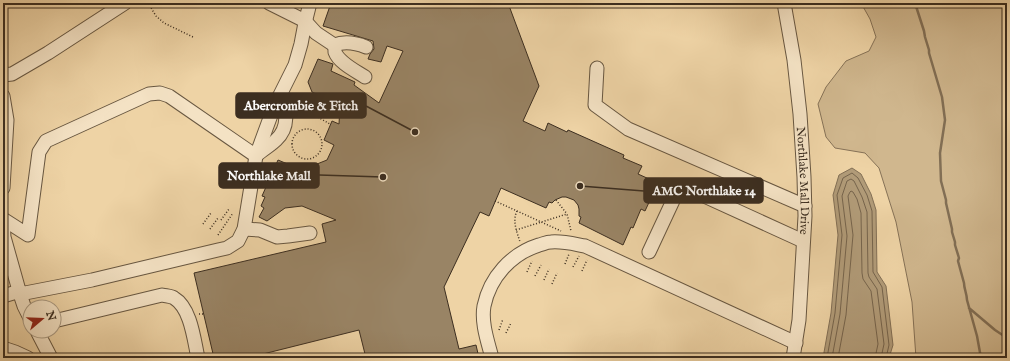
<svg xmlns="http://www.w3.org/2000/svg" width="1010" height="361" font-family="'IM FELL English',serif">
<rect width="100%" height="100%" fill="#eed3a5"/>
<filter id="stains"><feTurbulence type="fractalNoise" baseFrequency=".005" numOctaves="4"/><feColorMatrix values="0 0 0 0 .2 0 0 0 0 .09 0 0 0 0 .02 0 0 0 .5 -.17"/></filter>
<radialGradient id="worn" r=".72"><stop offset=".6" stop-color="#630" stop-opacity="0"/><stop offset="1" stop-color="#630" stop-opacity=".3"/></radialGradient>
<path fill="#d0b78e" stroke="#867257" d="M 861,3 L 1007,3 L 1007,358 L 916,358 L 912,302 L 896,222 L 879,168 L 865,153 L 835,148 L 826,137 L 818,104 L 826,87 L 846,61 L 869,51 L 876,37 L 870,19 Z"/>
<path fill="#b19b78" stroke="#826f55" d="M 852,168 L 861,174 L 871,194 L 876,210 L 877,272 L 886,286 L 893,345 L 889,358 L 823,358 L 831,313 L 838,235 L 833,195 L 839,175 Z"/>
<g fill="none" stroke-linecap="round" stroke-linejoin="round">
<path stroke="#76644c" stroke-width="1" d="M 827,358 L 835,313 L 842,235 L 837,195 L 843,178 L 852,173 L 858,178 L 867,195 L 872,211 L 873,272 L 882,287 L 889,345 L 886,358
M 832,358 L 840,314 L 847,236 L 842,196 L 847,181 L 851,179 L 854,181 L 862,197 L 867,212 L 868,273 L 869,277 L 877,289 L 884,344 L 881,358
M 838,358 L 846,315 L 853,235 L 848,196 L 850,192 L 851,191 L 853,192 L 857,199 L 861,213 L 862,273 L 863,279 L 871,291 L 878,344 L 875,358"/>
<path stroke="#826f55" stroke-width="2.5" d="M 915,3 L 924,31 L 925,37 L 929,50 L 929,53 L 942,97 L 945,120 L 940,153 L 941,181 L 946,200 L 946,203 L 952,229 L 952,232 L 955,242 L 955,245 L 959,258 L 958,261 L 964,283 C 964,289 967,294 967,300 L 977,336 L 981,358
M 969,308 L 995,330 L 1007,338"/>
</g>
<path fill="#998465" stroke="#3c2e20" d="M 331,3 L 508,3 L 539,86 L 523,121 L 545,131 L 548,123 L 567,132 L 568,130 L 624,155 L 623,158 L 642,166 L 638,174 L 658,183 L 645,211 L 641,209 L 633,228 L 631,227 L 623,245 L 579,223 L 581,217 L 579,216 L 579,209 L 578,205 L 574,200 L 566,197 L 562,197 L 555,200 L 552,203 L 549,202 L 546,208 L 501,188 L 489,216 L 480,212 L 444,287 L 459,349 L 476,345 L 479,358 L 366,358 L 359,330 L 247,358 L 214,358 L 194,273 L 326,242 L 322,224 L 336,220 L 302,206 L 285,208 L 267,221 L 259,217 L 264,208 L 261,206 L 265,197 L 262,196 L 278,160 L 302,170 L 327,160 L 334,145 L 324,140 L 332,121 L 339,124 L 340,106 L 312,92 L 308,82 L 318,59 L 333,64 L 331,71 L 355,82 L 354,85 L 379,103 L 403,51 L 387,46 L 381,62 L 368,59 L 370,54 L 374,49 L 373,41 L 323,26 Z"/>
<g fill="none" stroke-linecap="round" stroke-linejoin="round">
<defs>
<g id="minor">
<path d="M 269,3 L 305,21 L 316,33 L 334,45 C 345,41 356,43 366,47"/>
<path id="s1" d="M 784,3 L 794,60 L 800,114 L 804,177 L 805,216 L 799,320 L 793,358"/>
<path d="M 334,45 C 335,47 335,50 335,52 C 339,63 356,71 365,77"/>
<path d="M 597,68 L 595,105 L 628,129 L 805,206"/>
<path d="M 3,75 L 12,74 L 48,53 L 125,3"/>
<path d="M 3,96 L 7,120 L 3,188"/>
<path d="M 3,219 L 28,235 L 39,152 L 46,141 L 149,94 L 160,93 L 169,96 L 256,156 C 262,150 270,146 276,140 C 289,128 288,110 279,97"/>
<path d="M 3,221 L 4,237 L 20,294 L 24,306 L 30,318"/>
<path d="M 244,229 L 260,230 L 277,237 L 288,236 L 310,233"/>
<path d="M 649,252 L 677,192 L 689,189 L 803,241"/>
<path d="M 20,294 L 92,280 L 218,250 L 227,248 L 238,241 L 244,229 L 256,156 L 274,107 L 295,65 L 301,44 L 305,23 L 310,3"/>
<path d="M 3,296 L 20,291"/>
<path d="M 54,321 L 162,295 C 166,296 171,296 174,298 C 191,308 194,340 198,358"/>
<path d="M 37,331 L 51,358"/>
<path d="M 3,348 L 15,352 L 28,358"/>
<path d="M 492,358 C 488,342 481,323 484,306 C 490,277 511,254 539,245 C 543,244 547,242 551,242 C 563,241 574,244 585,246 L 796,343"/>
</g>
</defs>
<use href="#minor" stroke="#685741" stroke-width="15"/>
<path stroke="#3c2e20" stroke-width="1.5" stroke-dasharray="1 2" stroke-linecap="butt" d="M 148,3 L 156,16 L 164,23 L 193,37
M 295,111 C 308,110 319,118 330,124
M292 144a15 15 0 1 1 30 0a15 15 0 1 1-30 0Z
M 556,200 L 567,214
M 495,201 L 561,231
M 517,211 C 512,221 517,232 520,242
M 221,220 L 229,209
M 203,224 L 211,213
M 210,229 L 218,218
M 516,230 L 567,214 L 571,231
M 218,235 L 233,213
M 565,264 L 569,254
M 573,267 L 579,256
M 582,271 L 587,260
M 527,272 L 532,261
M 535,276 L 541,265
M 544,280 L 549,269
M 552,284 L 557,273
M 199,314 L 204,314
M 499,330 L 503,319
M 506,333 L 511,323"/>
<use href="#minor" stroke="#f4e2c4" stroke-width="13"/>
</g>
<g text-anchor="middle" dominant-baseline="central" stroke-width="3" stroke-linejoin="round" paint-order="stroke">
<g font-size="12" fill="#3c2e20" stroke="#f4e2c4">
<text stroke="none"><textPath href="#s1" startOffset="179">Northlake Mall Drive</textPath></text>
</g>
</g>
<path fill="none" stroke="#3c2e20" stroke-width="1.5" d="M415 132L366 106M383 177L319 175M580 186L644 191"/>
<g fill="#3c2e20" stroke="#f4e2c4" stroke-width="1.5">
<circle cx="415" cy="132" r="4"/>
<circle cx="383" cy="177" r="4"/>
<circle cx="580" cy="186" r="4"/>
</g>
<g fill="#3c2e20" stroke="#3c2e20" stroke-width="1.5">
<rect x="236" y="93" width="130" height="25" rx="4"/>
<rect x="219" y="163" width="100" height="25" rx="4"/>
<rect x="644" y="178" width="119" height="25" rx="4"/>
</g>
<g font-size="13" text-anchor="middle" font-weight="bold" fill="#fff">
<text x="301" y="110">Abercrombie &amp; Fitch</text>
<text x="269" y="180">Northlake Mall</text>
<text x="704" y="195">AMC Northlake 14</text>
</g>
<rect width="1010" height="361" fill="none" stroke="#eed3a5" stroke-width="16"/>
<rect x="4" y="4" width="1002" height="353" fill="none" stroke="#3c2e20" stroke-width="2"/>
<rect x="8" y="8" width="994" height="345" fill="none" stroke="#3c2e20"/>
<g transform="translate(42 319) rotate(71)"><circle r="19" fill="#f4e2c4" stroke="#aa9a82"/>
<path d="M0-3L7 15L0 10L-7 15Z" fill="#8f2418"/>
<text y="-6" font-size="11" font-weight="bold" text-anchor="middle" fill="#3c2e20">N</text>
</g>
<rect width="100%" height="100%" filter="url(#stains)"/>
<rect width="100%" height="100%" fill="url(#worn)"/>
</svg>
